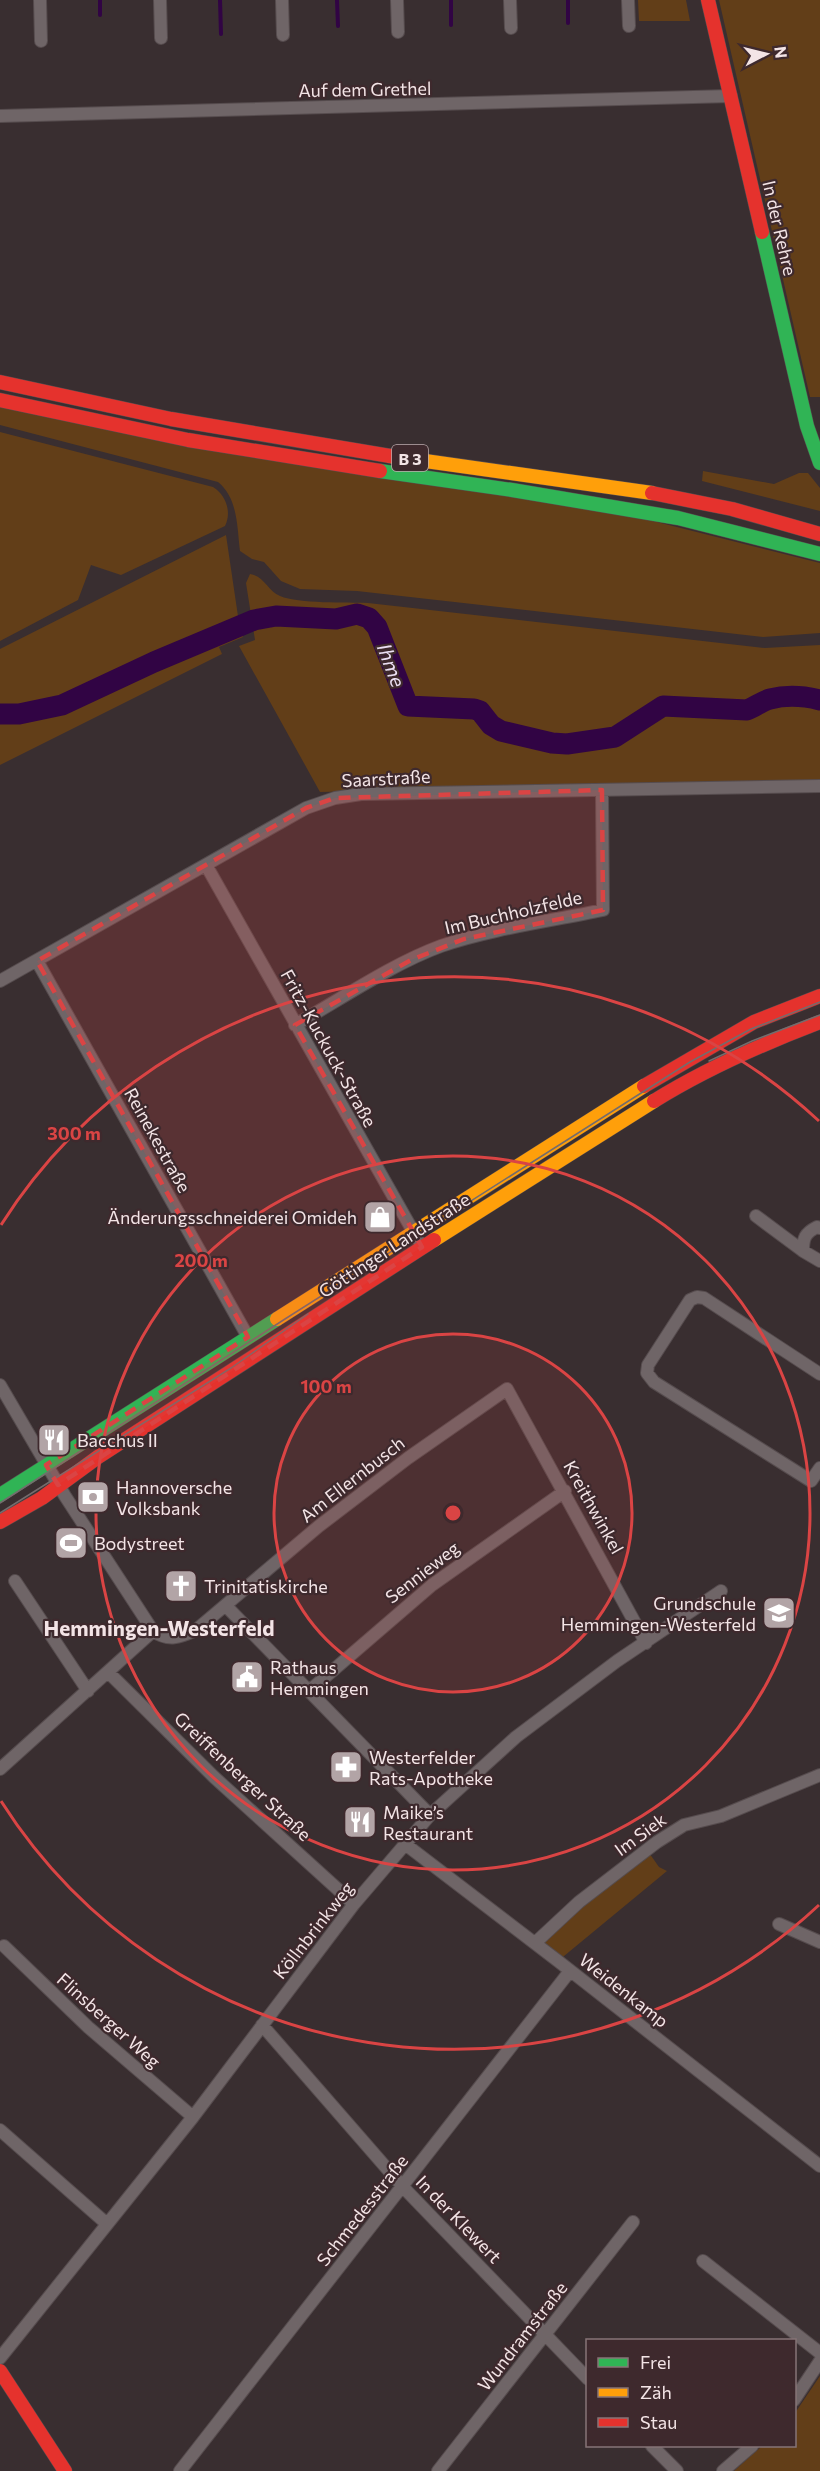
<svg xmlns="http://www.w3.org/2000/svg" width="820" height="2471" font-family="Commissioner,sans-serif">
<rect width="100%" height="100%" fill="#392e30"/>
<path fill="#623e18" d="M 638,0 L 686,0 L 690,21 L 639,21 Z
M 719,0 L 820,0 L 820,397 L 810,397 Z
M 0,407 L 653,521 L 820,563 L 820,633 L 763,637 L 357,591 L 300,589 L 281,581 L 264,562 L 252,559 L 240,551 C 237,527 238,498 218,482 L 0,425 Z
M 0,432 L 213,487 C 226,495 232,512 225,526 L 121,575 L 91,565 L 78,600 L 0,641 Z
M 703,471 L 774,484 L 799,473 L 808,473 L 820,488 L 820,511 L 702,481 Z
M 226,535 L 239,623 C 203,637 169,653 134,669 C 89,690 51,711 0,710 L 0,649 Z
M 250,574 C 264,576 268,591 280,596 C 299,604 346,602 368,603 L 765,648 L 820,645 L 820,780 L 320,792 L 239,646 L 255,640 L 246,583 Z
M 240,629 L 243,637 L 219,647 L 222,654 L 0,765 L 0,717 L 20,718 L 65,707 Z
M 647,1850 L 659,1867 L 667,1871 L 558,1961 L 535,1943 Z
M 820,2376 L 820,2471 L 734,2471 L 762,2446 L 794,2446 L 795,2413 Z"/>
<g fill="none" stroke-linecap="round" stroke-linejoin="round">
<path stroke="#310444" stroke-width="4" d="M 100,0 L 100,15
M 220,0 L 221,34
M 337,0 L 338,26
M 451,0 L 451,25
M 568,0 L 568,23"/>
<path stroke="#310444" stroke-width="21" d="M 0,714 L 19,714 L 62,705 L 154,662 L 254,620 L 276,616 L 336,619 L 357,614 L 369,618 L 377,627 L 408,706 L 474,709 L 480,711 L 491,725 L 501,731 L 552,743 L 567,744 L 615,737 L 663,706 L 747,710 C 755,707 762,701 770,699 C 786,695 804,696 820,700"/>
<defs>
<path id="street" d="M 40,0 L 41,41
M 160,0 L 161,38
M 282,0 L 283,35
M 397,0 L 398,32
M 510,0 L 511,28
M 628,0 L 629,26
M 0,116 L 731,96
M 206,865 L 418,1240
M 37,961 L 248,1337
M 0,981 L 306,808 L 335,798 L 361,794 L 820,786
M 295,1025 C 341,999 392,964 441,946 C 490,929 551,921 603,910 L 602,790
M 756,1216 L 803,1251
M 820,1228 L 817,1227 C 805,1233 803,1238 803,1251 L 820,1261
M 820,1374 L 704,1298 L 697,1297 L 690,1300 L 648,1365 L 647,1373 L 654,1382 L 811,1481 L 820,1468
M 0,1385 L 65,1496 L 153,1631 C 169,1642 180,1637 196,1630 L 319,1526 L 408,1458 L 507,1389 L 646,1643
M 15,1581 L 88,1691
M 226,1606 L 430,1815
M 109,1673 L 214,1777 L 354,1904
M 309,1691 L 432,1585 L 565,1491
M 0,1769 L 153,1631
M 405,1844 L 558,1961 L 820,2166
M 779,1924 L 820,1942
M 535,1943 L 579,1902 L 657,1842 L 684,1825 L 721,1816 L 820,1775
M 4,1946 L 88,2027 L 193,2117
M 262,2025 L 403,2187 L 588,2379
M 0,2130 L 107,2224
M 703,2261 L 820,2353
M 0,2358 L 193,2117 L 354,1904 L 430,1815 L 516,1737 L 617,1661 L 721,1591
M 794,2400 L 820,2361
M 652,2446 L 677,2471
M 180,2471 L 570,1971
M 438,2471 L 633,2222
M 723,2471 L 752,2446"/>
<path id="fast" d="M 762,232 L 807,426 L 820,463
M 380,471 L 512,490 L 678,518 L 820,554
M 0,1495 L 277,1319"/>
<path id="slow" d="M 390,456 L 652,493
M 434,1240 L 654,1101
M 277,1319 L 644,1086"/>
<path id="jam" d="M 708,0 L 762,232
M 0,382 L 171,419 L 390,456
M 0,400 L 188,440 L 380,471
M 652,493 L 732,509 L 820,534
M 644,1086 L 754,1022 L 820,996
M 654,1101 C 707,1068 762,1044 820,1022
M 0,1522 L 42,1498 L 98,1457 L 434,1240
M 0,2371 L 65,2471"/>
</defs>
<use href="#street" stroke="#564c4e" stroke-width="14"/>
<use href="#fast" stroke="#564c4e" stroke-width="15"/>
<use href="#slow" stroke="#564c4e" stroke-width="15"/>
<use href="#jam" stroke="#564c4e" stroke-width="15"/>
<use href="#street" stroke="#6f6567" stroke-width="12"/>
<use href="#fast" stroke="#30b455" stroke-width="14"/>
<use href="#slow" stroke="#ff9f0a" stroke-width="14"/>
<use href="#jam" stroke="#e5322d" stroke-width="14"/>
<path stroke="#746c6d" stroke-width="1.5" d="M 709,1061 L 752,1041 L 820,1015
M 0,1503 L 285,1319 L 690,1062 L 751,1029 L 820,1002
M 0,1513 L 231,1368 L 308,1314"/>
</g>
<path fill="#da4444" fill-opacity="0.2" stroke="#da4444" stroke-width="4.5" stroke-dasharray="12 8" stroke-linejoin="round" d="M 602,790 L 603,910 L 464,939 L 411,960 L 295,1025 L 422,1247 L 58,1485 L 46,1465 L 248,1337 L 37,961 L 306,808 L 335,798 Z"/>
<circle cx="453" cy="1513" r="179" fill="#da4444" fill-opacity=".12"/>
<g fill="none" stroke="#da4444" stroke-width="3">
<circle cx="453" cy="1513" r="179"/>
<circle cx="453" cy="1513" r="357"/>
<path d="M819 1905A536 536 0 0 1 1 1801M1 1225A536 536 0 0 1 819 1121"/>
</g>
<defs>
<symbol id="shop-square" viewBox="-11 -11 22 22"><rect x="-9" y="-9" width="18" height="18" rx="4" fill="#b2a4a6" stroke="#3e292d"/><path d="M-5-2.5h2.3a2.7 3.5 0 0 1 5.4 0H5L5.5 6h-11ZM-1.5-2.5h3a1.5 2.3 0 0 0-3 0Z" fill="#fff"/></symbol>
<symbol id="restaurant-square" viewBox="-11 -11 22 22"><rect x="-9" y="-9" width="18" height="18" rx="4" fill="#b2a4a6" stroke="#3e292d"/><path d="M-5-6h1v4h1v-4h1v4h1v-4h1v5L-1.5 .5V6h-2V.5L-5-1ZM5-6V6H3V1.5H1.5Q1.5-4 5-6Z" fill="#fff"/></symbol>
<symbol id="bank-square" viewBox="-11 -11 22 22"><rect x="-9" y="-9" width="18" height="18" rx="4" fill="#b2a4a6" stroke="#3e292d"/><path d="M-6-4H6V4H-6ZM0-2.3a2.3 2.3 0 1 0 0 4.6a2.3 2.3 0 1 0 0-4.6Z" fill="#fff"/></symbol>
<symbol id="stadium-square" viewBox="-11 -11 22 22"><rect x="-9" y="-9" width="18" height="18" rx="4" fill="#b2a4a6" stroke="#3e292d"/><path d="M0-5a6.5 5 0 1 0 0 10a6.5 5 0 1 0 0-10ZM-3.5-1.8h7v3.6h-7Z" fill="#fff"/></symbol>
<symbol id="church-square" viewBox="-11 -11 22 22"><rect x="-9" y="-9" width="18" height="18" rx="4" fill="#b2a4a6" stroke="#3e292d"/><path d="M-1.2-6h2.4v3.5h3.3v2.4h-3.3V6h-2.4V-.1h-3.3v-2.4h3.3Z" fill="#fff"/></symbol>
<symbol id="school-square" viewBox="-11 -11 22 22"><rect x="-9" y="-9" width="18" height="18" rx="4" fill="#b2a4a6" stroke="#3e292d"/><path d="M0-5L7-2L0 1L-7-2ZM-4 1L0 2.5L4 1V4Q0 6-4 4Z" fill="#fff"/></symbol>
<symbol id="civic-square" viewBox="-11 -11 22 22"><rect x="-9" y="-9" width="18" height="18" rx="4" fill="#b2a4a6" stroke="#3e292d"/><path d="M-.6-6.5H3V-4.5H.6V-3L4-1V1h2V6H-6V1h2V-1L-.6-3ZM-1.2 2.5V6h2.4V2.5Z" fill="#fff"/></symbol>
<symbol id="pharmacy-square" viewBox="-11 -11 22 22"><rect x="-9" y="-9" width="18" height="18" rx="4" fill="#b2a4a6" stroke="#3e292d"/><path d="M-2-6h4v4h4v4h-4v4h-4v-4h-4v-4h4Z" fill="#fff"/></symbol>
</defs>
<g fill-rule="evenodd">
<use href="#shop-square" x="361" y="1198" width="38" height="38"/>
<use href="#restaurant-square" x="35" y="1421" width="38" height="38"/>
<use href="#bank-square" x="74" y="1478" width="38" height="38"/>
<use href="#stadium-square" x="52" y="1524" width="38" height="38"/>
<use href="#church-square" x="162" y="1567" width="38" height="38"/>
<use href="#school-square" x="760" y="1594" width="38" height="38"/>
<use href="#civic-square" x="228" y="1658" width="38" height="38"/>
<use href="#pharmacy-square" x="327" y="1748" width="38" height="38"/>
<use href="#restaurant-square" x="341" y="1803" width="38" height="38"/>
</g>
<g text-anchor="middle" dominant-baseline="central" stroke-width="4.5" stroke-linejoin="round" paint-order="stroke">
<rect fill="#3e292d" stroke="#bdacae" stroke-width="1.5" x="392" y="445" width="36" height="26" rx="4.5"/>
<g font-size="16" font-weight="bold" fill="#f3e4e6">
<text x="410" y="458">B 3</text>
</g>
<g font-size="18" fill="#f3e4e6" stroke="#3e292d">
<text transform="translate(365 89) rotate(-1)">Auf dem Grethel</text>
<text transform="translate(780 228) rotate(77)">In der Rehre</text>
<text transform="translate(386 778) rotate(-3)">Saarstraße</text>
<text transform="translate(513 912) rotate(-13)">Im Buchholzfelde</text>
<text transform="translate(329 1048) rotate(61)">Fritz-Kuckuck-Straße</text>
<text transform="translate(158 1140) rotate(61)">Reinekestraße</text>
<text transform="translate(394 1245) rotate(-33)">Göttinger Landstraße</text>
<text transform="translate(352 1479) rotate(-38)">Am Ellernbusch</text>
<text transform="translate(594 1507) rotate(61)">Kreithwinkel</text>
<text transform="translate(422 1572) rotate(-38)">Sennieweg</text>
<text transform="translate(243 1776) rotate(43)">Greiffenberger Straße</text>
<text transform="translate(640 1834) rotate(-36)">Im Siek</text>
<text transform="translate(313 1930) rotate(-52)">Köllnbrinkweg</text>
<text transform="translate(624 1990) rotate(38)">Weidenkamp</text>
<text transform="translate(109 2020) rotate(42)">Flinsberger Weg</text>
<text transform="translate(362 2210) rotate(-52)">Schmedesstraße</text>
<text transform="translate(459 2219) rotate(46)">In der Klewert</text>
<text transform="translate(522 2336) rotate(-52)">Wundramstraße</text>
</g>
<g font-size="18" fill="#f3e4e6" stroke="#3e292d" text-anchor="start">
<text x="357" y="1217" text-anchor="end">Änderungsschneiderei Omideh</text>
<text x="77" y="1440">Bacchus II</text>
<text x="116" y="1487">Hannoversche<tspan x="116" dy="21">Volksbank</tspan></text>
<text x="94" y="1543">Bodystreet</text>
<text x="204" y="1586">Trinitatiskirche</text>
<text x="756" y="1603" text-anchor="end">Grundschule<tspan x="756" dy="21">Hemmingen-Westerfeld</tspan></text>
<text x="270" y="1667">Rathaus<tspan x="270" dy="21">Hemmingen</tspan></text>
<text x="369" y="1757">Westerfelder<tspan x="369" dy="21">Rats-Apotheke</tspan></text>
<text x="383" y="1812">Maike’s<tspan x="383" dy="21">Restaurant</tspan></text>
</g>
<g font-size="20" font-style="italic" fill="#ebdff3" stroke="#3e292d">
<text transform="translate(392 665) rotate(69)">Ihme</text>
</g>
<g font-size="21" font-weight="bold" fill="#f3e4e6" stroke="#3e292d">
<text x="159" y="1627">Hemmingen-Westerfeld</text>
</g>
</g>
<circle cx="453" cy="1513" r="9" fill="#da4444" stroke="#3e292d" stroke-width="3"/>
<g font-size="18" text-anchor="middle" font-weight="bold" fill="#da4444" stroke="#3e292d" stroke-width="4.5" stroke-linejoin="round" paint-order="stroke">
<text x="74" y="1140">300 m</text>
<text x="201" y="1267">200 m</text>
<text x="326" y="1393">100 m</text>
</g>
<rect x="586" y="2339" width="210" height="108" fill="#3e292d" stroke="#867477" stroke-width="1.5"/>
<rect x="598" y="2358" width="30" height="9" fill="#30b455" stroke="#867477" stroke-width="1.5"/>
<text x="640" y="2369" font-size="18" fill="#f3e4e6">Frei</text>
<rect x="598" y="2388" width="30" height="9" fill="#ff9f0a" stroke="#867477" stroke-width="1.5"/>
<text x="640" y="2399" font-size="18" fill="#f3e4e6">Zäh</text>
<rect x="598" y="2418" width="30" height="9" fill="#e5322d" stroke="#867477" stroke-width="1.5"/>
<text x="640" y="2429" font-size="18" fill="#f3e4e6">Stau</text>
<g transform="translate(766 54) rotate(83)" stroke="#3e292d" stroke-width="4.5" paint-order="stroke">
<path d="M0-4.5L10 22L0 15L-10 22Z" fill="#f3e4e6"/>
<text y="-9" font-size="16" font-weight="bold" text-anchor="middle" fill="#f3e4e6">N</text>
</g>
</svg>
